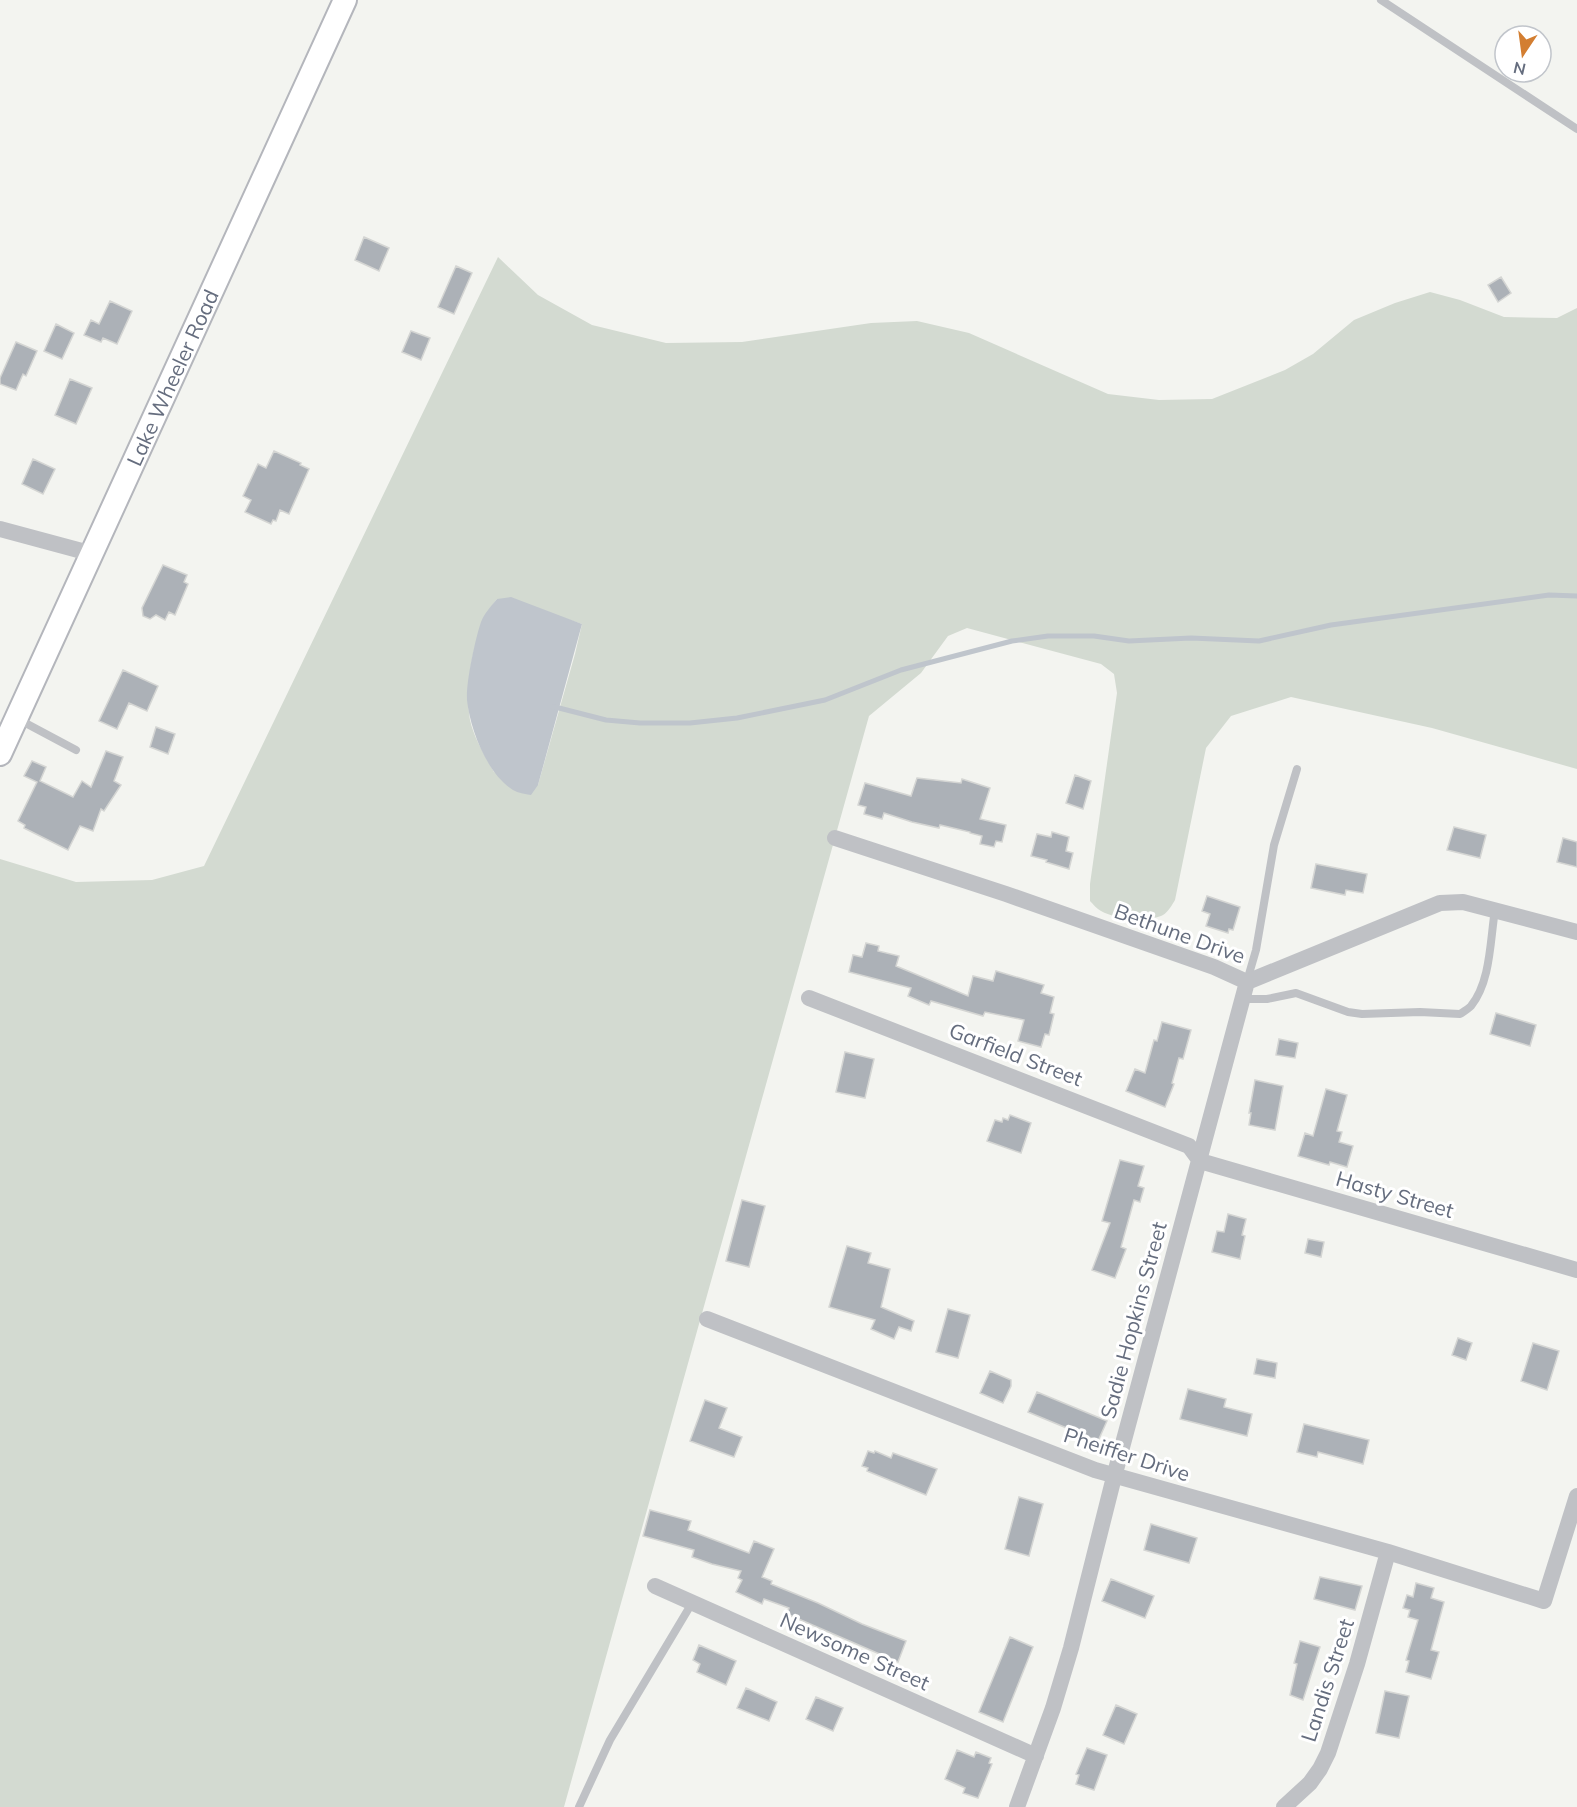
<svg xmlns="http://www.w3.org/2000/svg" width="1577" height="1807" font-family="Mulish,sans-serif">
<rect width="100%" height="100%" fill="#f3f4f0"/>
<path fill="#d3dad1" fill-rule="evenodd" d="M 498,257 L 538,295 L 592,325 L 666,343 L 742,342 L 871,323 L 917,321 L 969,333 L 1108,394 L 1159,400 L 1212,399 L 1285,370 L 1313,354 L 1354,320 L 1395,303 L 1430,292 L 1460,300 L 1504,317 L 1557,318 L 1577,308 L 1577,769 L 1432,728 L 1291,697 L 1231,716 L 1206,748 L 1175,900 C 1172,905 1168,912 1163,915 C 1150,922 1114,919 1101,911 C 1097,909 1093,904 1090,901 L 1090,884 L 1117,693 L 1114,674 L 1101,664 L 967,628 L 948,636 L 921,673 L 869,716 L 564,1807 L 0,1807 L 0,859 L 76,882 L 152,880 L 204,866 ZM 497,599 L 549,613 L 582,624 L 575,654 L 538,785 L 494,772 C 485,756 474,738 470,720 C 464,685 474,627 497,599 Z"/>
<path fill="#bfc5cc" d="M 511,597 L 582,624 L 538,785 L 531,795 C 525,794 518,793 513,790 C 487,774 470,729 467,700 C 466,682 475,640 481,622 C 484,614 491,606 497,599 Z"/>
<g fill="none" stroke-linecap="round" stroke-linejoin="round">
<path stroke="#bfc5cc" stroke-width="5" d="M 553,707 L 559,708 L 606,720 L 640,723 L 690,723 L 737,718 L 825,700 L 901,670 L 1012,641 L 1048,636 L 1094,636 L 1129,641 L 1191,638 L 1259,641 L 1331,625 L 1549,595 L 1577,596"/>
</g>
<path fill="#acb1b7" stroke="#d4d5d3" stroke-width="1.5" d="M 364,237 L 389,248 L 379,271 L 355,260 Z
M 456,266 L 472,273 L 454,314 L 438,307 Z
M 1501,277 L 1511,293 L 1498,302 L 1488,285 Z
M 110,301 L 132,311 L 117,344 L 103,338 L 101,342 L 84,335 L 91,320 L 99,324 Z
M 56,324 L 74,333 L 62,359 L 44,351 Z
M 411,331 L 430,338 L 421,360 L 402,352 Z
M 16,342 L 37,351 L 26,376 L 23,374 L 16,390 L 0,384 L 0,378 Z
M 70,379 L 92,388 L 76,424 L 55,415 Z
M 274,451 L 301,463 L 300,465 L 309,469 L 289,514 L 280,510 L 276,521 L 273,520 L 271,524 L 245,512 L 251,500 L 243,496 L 258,464 L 266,468 Z
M 33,459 L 55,469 L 43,494 L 22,484 Z
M 163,565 L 187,575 L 184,582 L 188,584 L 175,615 L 169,612 L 165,620 L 156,615 L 150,619 L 143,616 L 142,608 Z
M 123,670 L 158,686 L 147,711 L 129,703 L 117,729 L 99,721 Z
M 156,727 L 175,734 L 168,754 L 150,747 Z
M 106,751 L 123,757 L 114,781 L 121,785 L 104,811 L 101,809 L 93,831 L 80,826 L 68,850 L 24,828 L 25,825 L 18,821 L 37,782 L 24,776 L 32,761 L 46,767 L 40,781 L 73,797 L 82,781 L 91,787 Z
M 1075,775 L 1091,781 L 1083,809 L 1066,803 Z
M 917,778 L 961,783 L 962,779 L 990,788 L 980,819 L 1006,825 L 1002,842 L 996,841 L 994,847 L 980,844 L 982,836 L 970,833 L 970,832 L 940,825 L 939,828 L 912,822 L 884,813 L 882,819 L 864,814 L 866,807 L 858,805 L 865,783 L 911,796 Z
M 1454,827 L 1486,835 L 1480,858 L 1447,850 Z
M 1052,832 L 1069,837 L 1066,851 L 1073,853 L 1069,869 L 1046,862 L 1047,860 L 1031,856 L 1037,834 L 1051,837 Z
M 1563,838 L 1577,842 L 1577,867 L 1557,862 Z
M 1316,864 L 1367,874 L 1363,893 L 1346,890 L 1345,895 L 1311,888 Z
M 1207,896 L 1240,907 L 1233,930 L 1229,929 L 1228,933 L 1206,926 L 1210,914 L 1202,911 Z
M 866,943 L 879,946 L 878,951 L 899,956 L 896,966 L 968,996 L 973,976 L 993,981 L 996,971 L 1044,985 L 1041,993 L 1054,997 L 1050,1013 L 1054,1014 L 1049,1035 L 1045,1034 L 1041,1047 L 1018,1041 L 1024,1020 L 985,1012 L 983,1016 L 931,1001 L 929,1005 L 908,996 L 911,988 L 849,972 L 853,955 L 862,957 Z
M 1496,1013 L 1536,1025 L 1530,1046 L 1490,1034 Z
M 1162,1022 L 1191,1030 L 1183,1059 L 1179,1058 L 1172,1083 L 1174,1084 L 1165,1107 L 1126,1091 L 1135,1069 L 1145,1073 L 1154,1040 L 1157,1041 Z
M 1279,1039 L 1298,1043 L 1295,1058 L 1276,1055 Z
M 845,1052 L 874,1059 L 865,1098 L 836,1092 Z
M 1255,1080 L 1283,1086 L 1275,1130 L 1249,1125 L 1251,1113 L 1249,1113 Z
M 1326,1089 L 1347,1095 L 1337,1131 L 1342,1132 L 1339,1142 L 1353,1146 L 1347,1167 L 1330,1162 L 1329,1165 L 1298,1156 L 1305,1133 L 1313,1136 Z
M 1010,1115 L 1031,1123 L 1021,1153 L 987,1141 L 995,1120 L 1002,1122 L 1003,1118 L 1008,1120 Z
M 1120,1160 L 1144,1166 L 1138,1186 L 1144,1188 L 1140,1202 L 1134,1200 L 1121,1247 L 1126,1249 L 1115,1278 L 1092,1270 L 1110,1223 L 1102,1221 Z
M 742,1200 L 765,1206 L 749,1267 L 726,1261 Z
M 1228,1214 L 1246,1219 L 1242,1235 L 1245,1236 L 1240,1259 L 1212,1252 L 1217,1231 L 1224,1232 Z
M 1308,1239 L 1324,1242 L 1321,1257 L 1305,1253 Z
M 847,1246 L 871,1253 L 868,1263 L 890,1269 L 881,1307 L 914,1321 L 911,1331 L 899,1327 L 894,1339 L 871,1329 L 875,1320 L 829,1307 Z
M 948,1309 L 970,1315 L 958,1358 L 936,1352 Z
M 1458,1338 L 1472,1343 L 1466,1360 L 1452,1355 Z
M 1533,1343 L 1559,1351 L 1547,1390 L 1521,1381 Z
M 1257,1359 L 1277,1363 L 1275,1378 L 1254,1374 Z
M 990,1371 L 1011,1380 L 1011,1386 L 1003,1403 L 980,1393 Z
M 1188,1389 L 1226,1399 L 1224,1407 L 1252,1414 L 1247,1436 L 1180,1419 Z
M 1037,1392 L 1107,1421 L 1098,1441 L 1028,1412 Z
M 705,1400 L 727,1408 L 719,1428 L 742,1437 L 734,1457 L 690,1441 Z
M 1304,1424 L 1369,1440 L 1363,1464 L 1318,1452 L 1317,1457 L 1297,1452 Z
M 868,1451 L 874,1453 L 875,1451 L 891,1458 L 893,1453 L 937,1469 L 926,1495 L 867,1471 L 868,1468 L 862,1466 Z
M 1019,1497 L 1043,1504 L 1029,1556 L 1005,1549 Z
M 650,1510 L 691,1521 L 688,1530 L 749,1553 L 754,1541 L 774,1549 L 762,1577 L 772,1581 L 771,1584 L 818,1603 L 862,1624 L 906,1641 L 898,1662 L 787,1614 L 789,1608 L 764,1599 L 762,1604 L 736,1592 L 742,1580 L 738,1578 L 741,1571 L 712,1564 L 692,1557 L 694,1550 L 643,1536 Z
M 1151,1524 L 1197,1538 L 1189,1563 L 1144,1550 Z
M 1320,1577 L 1362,1586 L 1355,1610 L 1314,1599 Z
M 1111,1579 L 1154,1596 L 1145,1618 L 1102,1601 Z
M 1416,1583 L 1434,1588 L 1431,1598 L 1444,1602 L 1431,1650 L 1439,1652 L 1431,1679 L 1406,1672 L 1409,1661 L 1406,1660 L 1418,1620 L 1408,1617 L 1410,1610 L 1403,1608 L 1407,1595 L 1413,1597 Z
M 1010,1637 L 1033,1647 L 1003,1722 L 979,1712 Z
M 1300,1641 L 1320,1647 L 1303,1700 L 1290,1695 L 1297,1664 L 1294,1663 Z
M 699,1645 L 736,1661 L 726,1685 L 697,1672 L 700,1664 L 693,1660 Z
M 746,1688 L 777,1702 L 769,1721 L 737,1708 Z
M 1385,1691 L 1409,1696 L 1399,1738 L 1376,1733 Z
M 816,1697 L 843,1708 L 833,1731 L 806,1719 Z
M 1116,1705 L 1137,1714 L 1124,1744 L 1103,1735 Z
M 1087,1748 L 1107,1755 L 1094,1790 L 1076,1784 L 1079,1775 L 1076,1774 Z
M 957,1750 L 974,1757 L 976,1752 L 991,1758 L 989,1763 L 992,1764 L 978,1798 L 963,1793 L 965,1788 L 945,1779 Z"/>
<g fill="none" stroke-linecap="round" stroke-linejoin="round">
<defs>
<g id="secondary">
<path id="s1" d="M 0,754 L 345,0"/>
</g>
</defs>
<use href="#secondary" stroke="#b4b6bc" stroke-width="26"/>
<path stroke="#bfc1c5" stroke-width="8" d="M 1381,0 L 1577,129
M 16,718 L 76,750
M 1247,981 L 1256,950 L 1274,845 L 1297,769
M 1243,999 L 1267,999 L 1296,993 L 1348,1012 L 1362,1014 L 1420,1012 L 1460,1014 C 1463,1012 1468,1009 1471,1006 C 1491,981 1490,940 1495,910
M 579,1807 L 610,1740 L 692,1603"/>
<path stroke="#bfc1c5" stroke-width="16" d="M 0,529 L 93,554
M 835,838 L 1006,894 L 1214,967 L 1247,982 L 1440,903 L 1463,902 L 1577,932
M 809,998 L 1189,1146 L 1200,1161 L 1577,1270
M 707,1319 L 1095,1470 L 1388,1552 L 1544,1601 L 1577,1496
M 655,1586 L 1036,1756
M 1017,1807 L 1053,1708 L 1071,1648 L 1114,1477 L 1247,982
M 1284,1807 L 1310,1783 L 1320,1769 L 1328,1753 L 1357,1664 L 1388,1552"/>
<use href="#secondary" stroke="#fff" stroke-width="22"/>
</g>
<g text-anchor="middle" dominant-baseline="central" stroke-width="6" stroke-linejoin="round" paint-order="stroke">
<g font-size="21" fill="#656d7e" stroke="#fff">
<text stroke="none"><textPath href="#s1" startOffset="414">Lake Wheeler Road</textPath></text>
<text transform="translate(1180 933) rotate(20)">Bethune Drive</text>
<text transform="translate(1016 1054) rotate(21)">Garfield Street</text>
<text transform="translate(1395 1194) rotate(16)">Hasty Street</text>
<text transform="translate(1133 1320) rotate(-75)">Sadie Hopkins Street</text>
<text transform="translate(1127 1454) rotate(18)">Pheiffer Drive</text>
<text transform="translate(855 1651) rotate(24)">Newsome Street</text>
<text transform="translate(1327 1680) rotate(-72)">Landis Street</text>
</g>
</g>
<g transform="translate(1523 54) rotate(193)"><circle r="28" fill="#ffffff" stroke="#c1c5cb" stroke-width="1.5"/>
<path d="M0-4.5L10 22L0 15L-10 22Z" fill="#d37e31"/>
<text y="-9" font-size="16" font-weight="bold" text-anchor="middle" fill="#656d7e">N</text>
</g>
</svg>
